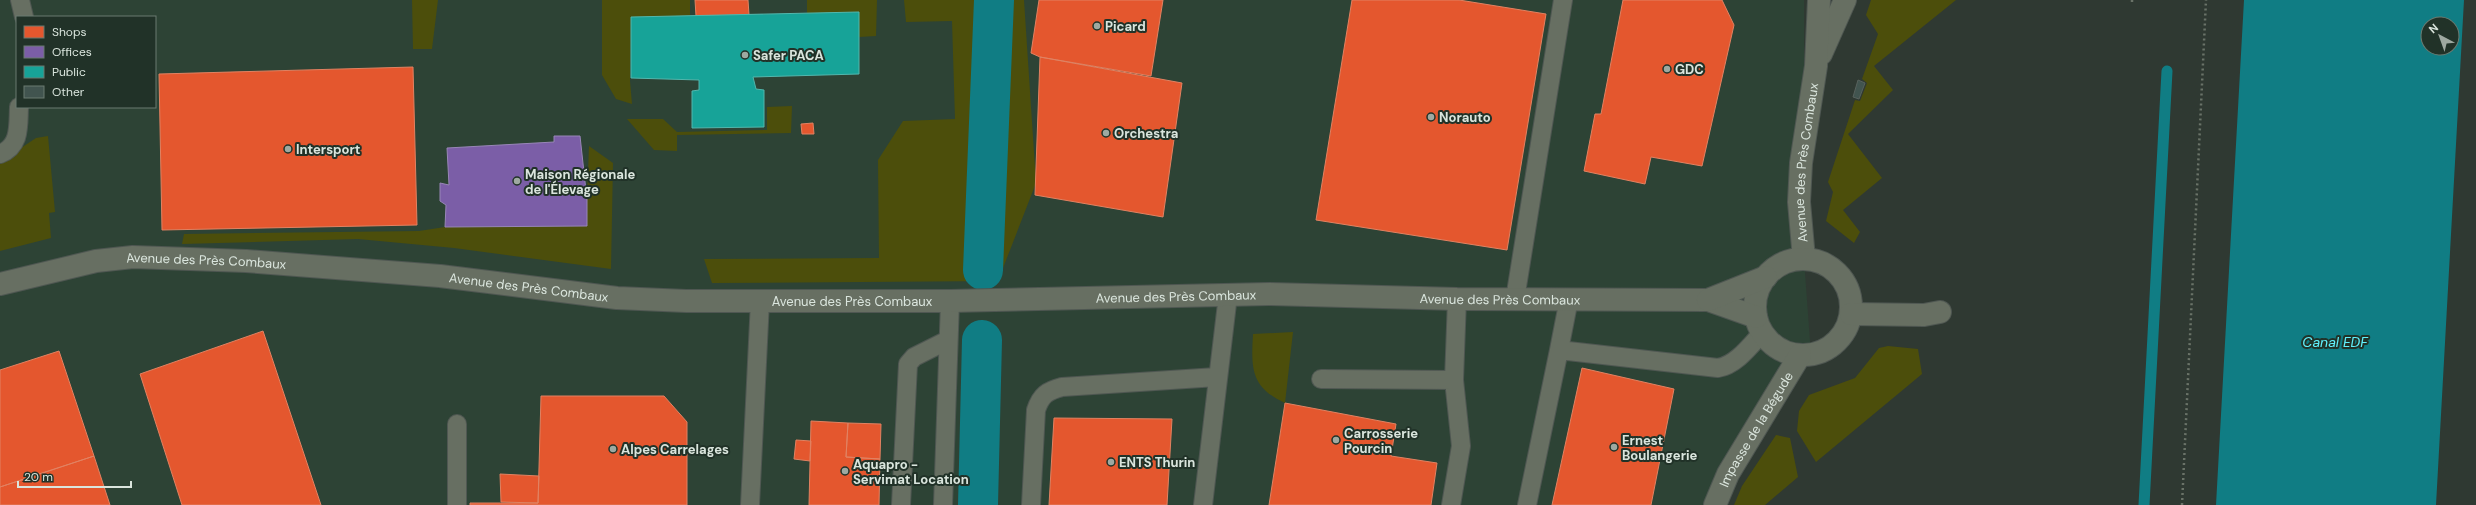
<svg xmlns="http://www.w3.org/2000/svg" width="2476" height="505" font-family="'DM Sans',sans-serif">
<rect width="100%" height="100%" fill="#2f3932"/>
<path fill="#2d4335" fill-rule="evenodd" d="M 0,0 L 1804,0 L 1804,259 L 1811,355 L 1717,498 L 1715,505 L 0,505 ZM 17,17 L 155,17 L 155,107 L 17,107 Z"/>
<path fill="#4c4e0b" d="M 412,0 L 438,0 L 432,49 L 413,49 Z
M 602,0 L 690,0 L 690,17 L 631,17 L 630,81 L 632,104 L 616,99 L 602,75 Z
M 807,0 L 877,0 L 876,36 L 859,37 L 859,12 L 807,14 Z
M 904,0 L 980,0 L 981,69 L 991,70 L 995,0 L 1024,0 L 1036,183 L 998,281 L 712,283 L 704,259 L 879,258 L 878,160 L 903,121 L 955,119 L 952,21 L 906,22 Z
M 1871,0 L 1956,0 L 1874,66 L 1893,90 L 1848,134 L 1882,178 L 1843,210 L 1860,232 L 1854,243 L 1826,221 L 1833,192 L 1828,182 L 1855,100 L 1860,101 L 1867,83 L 1862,79 L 1878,34 L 1866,15 Z
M 792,106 L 791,133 L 677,135 L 677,151 L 654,150 L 627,119 L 663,119 L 677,132 L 767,130 L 767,107 Z
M 48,136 L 55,212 L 49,213 L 51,238 L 0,251 L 0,162 L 36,138 Z
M 589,146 L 613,163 L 611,269 L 454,248 L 358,239 L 182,244 L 184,234 L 419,231 L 445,227 L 586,226 Z
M 1293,332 L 1285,403 C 1251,387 1251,369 1253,334 Z
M 970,333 L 999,335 L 996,505 L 965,505 Z
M 1888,346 L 1918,349 L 1922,374 L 1816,462 L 1797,431 L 1799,411 L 1809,395 L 1855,378 L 1879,348 Z
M 1776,435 L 1790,438 L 1798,477 L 1765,505 L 1734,505 L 1742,486 Z"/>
<path fill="#107d84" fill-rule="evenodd" d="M 2244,0 L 2464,0 L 2436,505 L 2216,505 ZM 2428,24 L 2452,24 L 2452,48 L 2428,48 Z"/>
<path fill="#e4572e" stroke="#e18262" d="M 695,0 L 748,0 L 749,15 L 696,16 Z
M 1039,0 L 1163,0 L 1151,76 L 1040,57 L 1031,53 Z
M 1352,0 L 1459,0 L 1546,14 L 1507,250 L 1316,220 Z
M 1623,0 L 1722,0 L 1734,25 L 1702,166 L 1651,157 L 1645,184 L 1584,171 L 1595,114 L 1601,114 Z
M 1040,57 L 1182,83 L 1163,217 L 1035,195 Z
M 413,67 L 417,225 L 162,230 L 159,74 Z
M 813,123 L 814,134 L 802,134 L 801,124 Z
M 263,331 L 321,505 L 182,505 L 140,374 Z
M 59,351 L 94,456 L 0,487 L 0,370 Z
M 1582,368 L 1674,389 L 1651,505 L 1552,505 Z
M 541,396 L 664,396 L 687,422 L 687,505 L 470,505 L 470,503 L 538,503 Z
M 1285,403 L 1396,424 L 1391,456 L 1437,463 L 1431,505 L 1269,505 Z
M 1054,418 L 1172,419 L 1167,505 L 1049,505 Z
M 811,421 L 848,423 L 846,457 L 880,459 L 879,505 L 809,505 Z
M 848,423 L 881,424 L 880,459 L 846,457 Z
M 796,440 L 811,441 L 810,461 L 794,459 Z
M 94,456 L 110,505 L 0,505 L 0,487 Z
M 500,474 L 539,476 L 538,503 L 501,502 Z"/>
<path fill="#7b5ea7" stroke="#9886b7" d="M 554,136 L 580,136 L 587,200 L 587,226 L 445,227 L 446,205 L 440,201 L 440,183 L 449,185 L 447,148 L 554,142 Z"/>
<path fill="#17a398" stroke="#52b7ad" d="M 859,12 L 859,74 L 753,77 L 756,89 L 764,90 L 764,127 L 692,128 L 692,91 L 699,90 L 699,80 L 631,78 L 631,17 Z"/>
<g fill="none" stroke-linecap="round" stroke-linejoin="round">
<path stroke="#107d84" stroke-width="11" d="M 2144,505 L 2167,71"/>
<path stroke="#107d84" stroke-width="40" d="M 983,270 L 994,0
M 978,505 L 982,340"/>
</g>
<path fill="#41544f" stroke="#57615c" d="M 1858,80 L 1865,83 L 1859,99 L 1853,97 Z"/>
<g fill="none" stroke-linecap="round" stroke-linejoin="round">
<defs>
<path id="lane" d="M 20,0 L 24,17
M 0,154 C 21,146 18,125 19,107
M 1515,299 L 1563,0
M 1569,299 L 1559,350 L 1718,368 C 1736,365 1750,346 1762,333
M 1321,379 L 1454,380
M 457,505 L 457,424
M 750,505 L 760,301
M 901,505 L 908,364 L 914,357 L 948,340
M 943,505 L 950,301
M 1031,505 L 1036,410 C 1041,395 1047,391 1062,387 L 1217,377
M 1203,505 L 1228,295
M 1451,505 L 1461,446 L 1454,380 L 1457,299
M 1527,505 L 1559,350"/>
<g id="street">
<path d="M 1821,54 L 1845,0"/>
<path id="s1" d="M 1804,259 L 1799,202 L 1801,163 L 1816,66 L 1819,0"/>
<circle cx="1803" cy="307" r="48"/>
<path id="s2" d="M 0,284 L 96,261 L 133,257 L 246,261 L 440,276 L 617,298 L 686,301 L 950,301 L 1269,294 L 1457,299 L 1708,300 L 1756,317"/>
<path d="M 1708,300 L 1766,277"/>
<path d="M 1851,314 L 1924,315 L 1940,312"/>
<path id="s3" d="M 1715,505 L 1728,474 L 1800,355"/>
</g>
</defs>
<use href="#lane" stroke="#4f5752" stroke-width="20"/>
<use href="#street" stroke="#4f5752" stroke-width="24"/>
<path stroke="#6a7368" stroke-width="2.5" stroke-dasharray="2 3" stroke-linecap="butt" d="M 2132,2 L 2132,0
M 2182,505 L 2206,0"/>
<use href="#lane" stroke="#676f62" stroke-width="18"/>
<use href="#street" stroke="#676f62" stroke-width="22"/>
</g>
<g fill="#9ea9a1" stroke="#213228" stroke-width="1.5">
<circle cx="1097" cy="26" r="4"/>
<circle cx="745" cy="55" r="4"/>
<circle cx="1667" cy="69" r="4"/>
<circle cx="1431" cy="117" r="4"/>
<circle cx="1106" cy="133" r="4"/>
<circle cx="288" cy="149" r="4"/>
<circle cx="517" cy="181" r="4"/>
<circle cx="1336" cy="440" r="4"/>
<circle cx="1614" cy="447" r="4"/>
<circle cx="613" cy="449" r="4"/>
<circle cx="1111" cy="462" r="4"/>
<circle cx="845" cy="471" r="4"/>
</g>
<g text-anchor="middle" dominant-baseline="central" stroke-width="4" stroke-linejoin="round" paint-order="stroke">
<g font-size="13" font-weight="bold" fill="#dae5dd" stroke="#213228" text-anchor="start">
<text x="1105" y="26">Picard</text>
<text x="753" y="55">Safer PACA</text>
<text x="1675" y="69">GDC</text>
<text x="1439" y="117">Norauto</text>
<text x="1114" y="133">Orchestra</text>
<text x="296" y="149">Intersport</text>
<text x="525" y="174">Maison Régionale<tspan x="525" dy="15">de l'Élevage</tspan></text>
<text x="1344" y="433">Carrosserie<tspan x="1344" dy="15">Pourcin</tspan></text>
<text x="1622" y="440">Ernest<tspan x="1622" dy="15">Boulangerie</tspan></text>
<text x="621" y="449">Alpes Carrelages</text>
<text x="1119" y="462">ENTS Thurin</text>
<text x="853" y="464">Aquapro -<tspan x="853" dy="15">Servimat Location</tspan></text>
</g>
<g font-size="13" fill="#dae5dd" stroke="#213228">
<text stroke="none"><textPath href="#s1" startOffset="97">Avenue des Près Combaux</textPath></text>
<text stroke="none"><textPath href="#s2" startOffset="209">Avenue des Près Combaux</textPath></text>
<text stroke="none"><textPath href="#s2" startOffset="533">Avenue des Près Combaux</textPath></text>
<text stroke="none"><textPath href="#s2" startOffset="1181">Avenue des Près Combaux</textPath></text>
<text stroke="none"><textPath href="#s2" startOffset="1505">Avenue des Près Combaux</textPath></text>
<text stroke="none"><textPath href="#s2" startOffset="857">Avenue des Près Combaux</textPath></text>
<text stroke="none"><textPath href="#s3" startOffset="86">Impasse de la Bégude</textPath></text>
</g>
<g font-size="14" font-style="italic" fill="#60f0fc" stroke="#213228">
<text x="2335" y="342">Canal EDF</text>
</g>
</g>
<rect x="16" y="16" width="140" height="92" fill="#213228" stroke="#6b7a70"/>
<rect x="24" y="26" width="20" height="12" fill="#e4572e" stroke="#6b7a70"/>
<text x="52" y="36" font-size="12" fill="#dae5dd">Shops</text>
<rect x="24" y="46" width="20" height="12" fill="#7b5ea7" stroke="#6b7a70"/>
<text x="52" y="56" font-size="12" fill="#dae5dd">Offices</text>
<rect x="24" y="66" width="20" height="12" fill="#17a398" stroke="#6b7a70"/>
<text x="52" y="76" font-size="12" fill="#dae5dd">Public</text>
<rect x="24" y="86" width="20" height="12" fill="#41544f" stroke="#6b7a70"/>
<text x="52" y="96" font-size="12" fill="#dae5dd">Other</text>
<g transform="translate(2440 36) rotate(319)"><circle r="19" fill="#213228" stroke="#6b7a70"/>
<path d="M0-3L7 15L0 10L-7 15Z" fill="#9ea9a1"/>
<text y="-6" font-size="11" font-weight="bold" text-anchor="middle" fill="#dae5dd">N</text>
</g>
<path d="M18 481v6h113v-6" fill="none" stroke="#dae5dd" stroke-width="2"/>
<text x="24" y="481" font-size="12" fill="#dae5dd" stroke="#213228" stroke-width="3" paint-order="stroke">20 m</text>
</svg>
